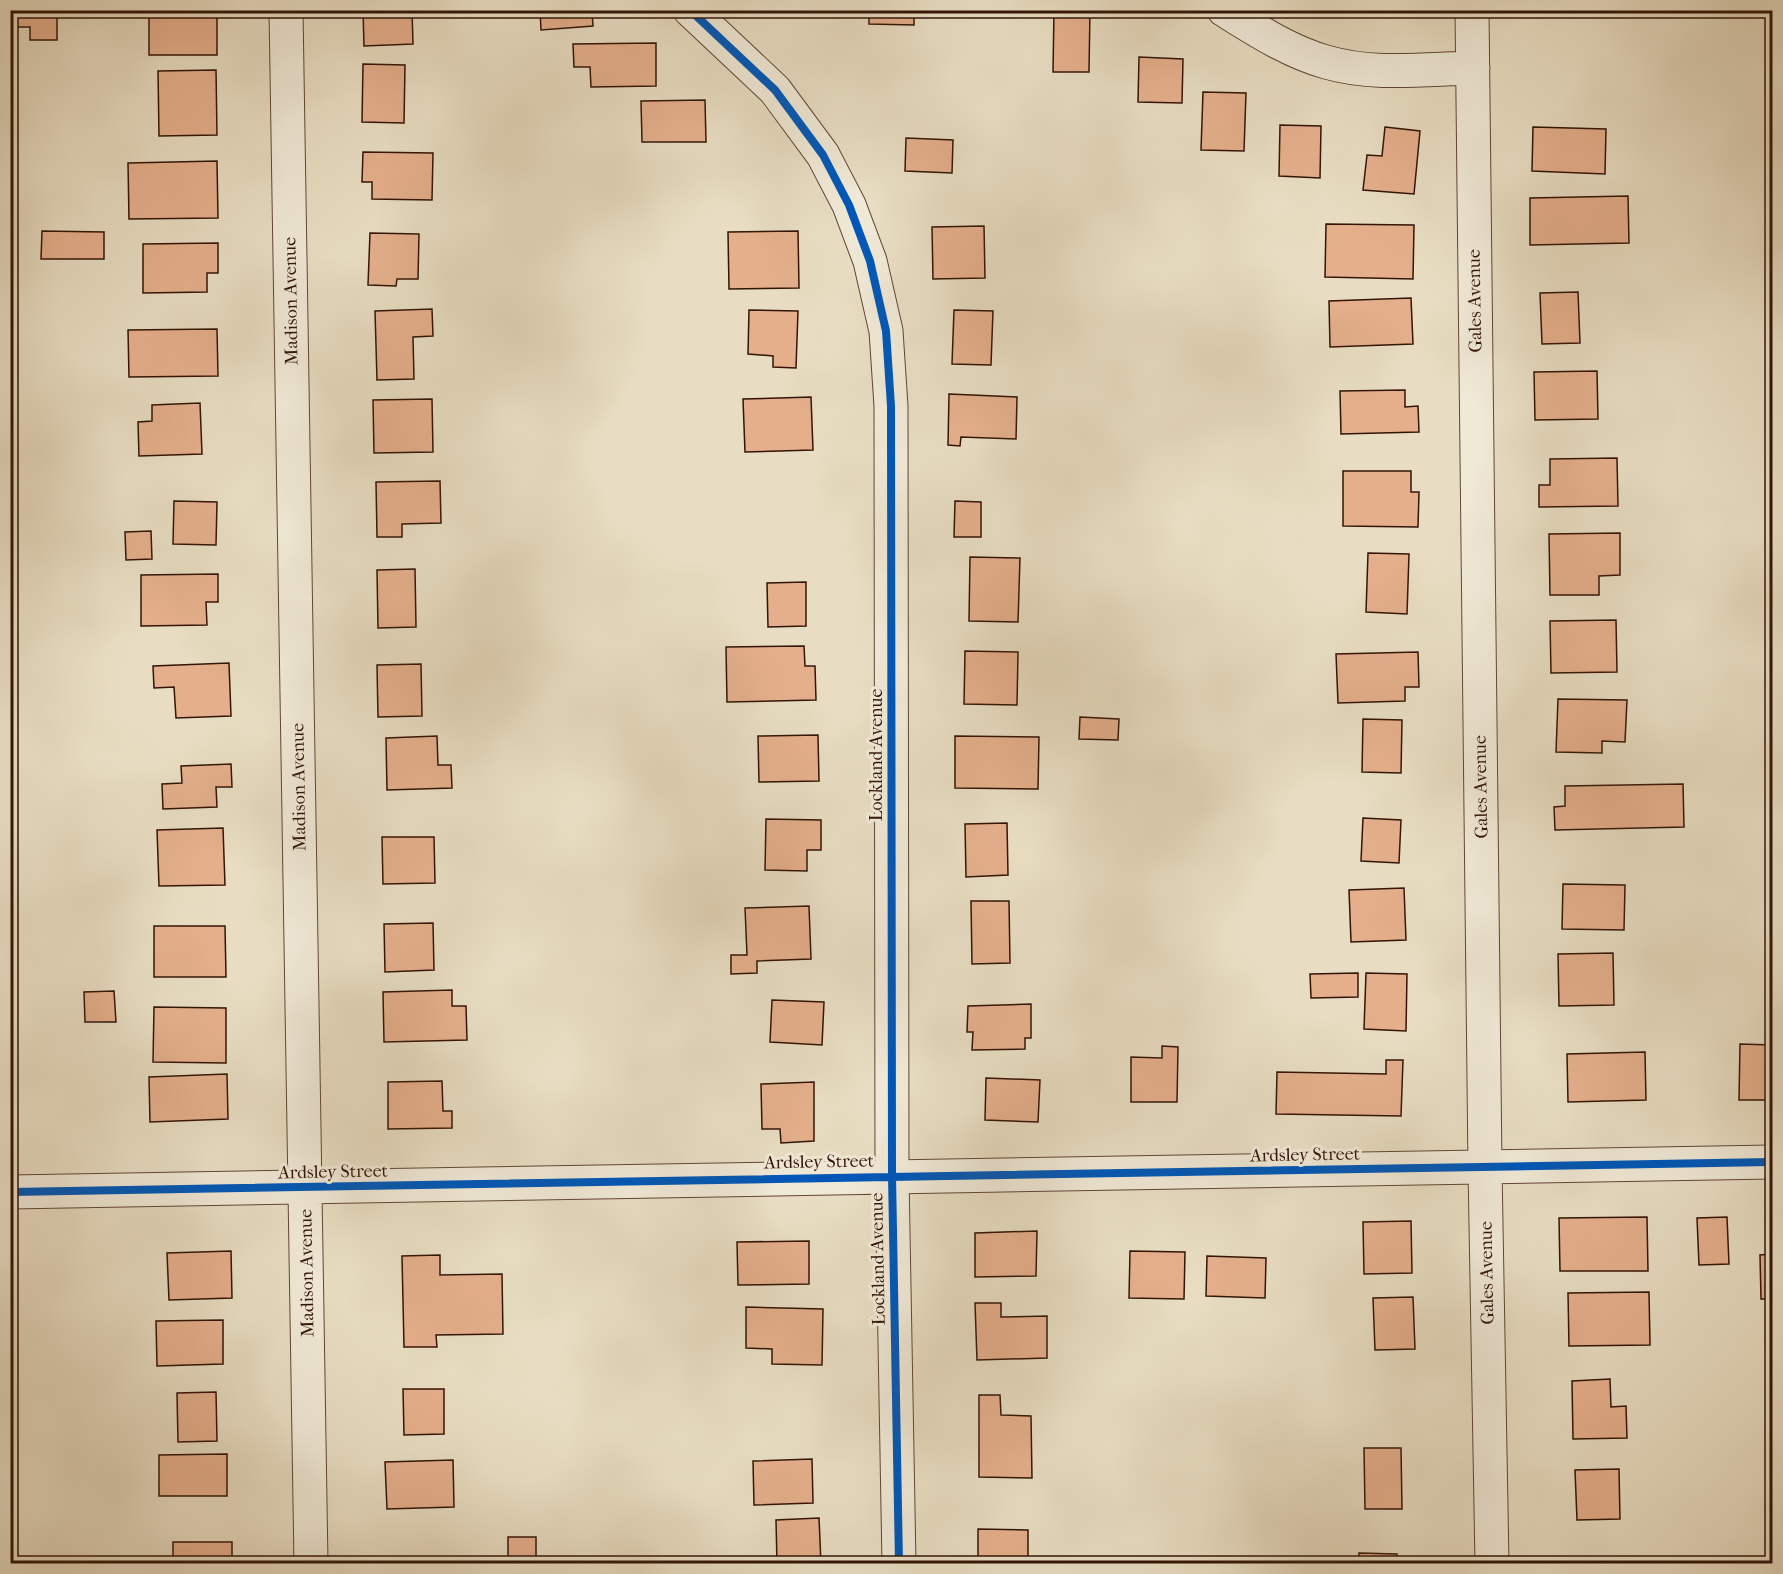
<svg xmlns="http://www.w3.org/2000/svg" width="1783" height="1574" font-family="'IM FELL French Canon',serif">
<rect width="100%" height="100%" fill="#e8ddc2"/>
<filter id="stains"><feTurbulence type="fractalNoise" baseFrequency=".00333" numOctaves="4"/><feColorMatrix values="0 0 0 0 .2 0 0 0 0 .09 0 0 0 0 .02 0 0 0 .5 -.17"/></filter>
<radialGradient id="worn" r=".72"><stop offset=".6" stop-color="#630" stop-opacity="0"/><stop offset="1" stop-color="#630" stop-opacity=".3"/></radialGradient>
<path fill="#e5af8c" stroke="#331407" stroke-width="1.5" d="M 13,10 L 57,10 L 57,40 L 30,40 L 30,27 L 13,27 Z
M 149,10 L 217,10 L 217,55 L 149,55 Z
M 363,10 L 412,10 L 413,44 L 364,46 Z
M 540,10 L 592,10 L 593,26 L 541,30 Z
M 819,10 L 846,10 L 846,17 L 819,17 Z
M 869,10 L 914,10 L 914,25 L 869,24 Z
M 1054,10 L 1090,10 L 1089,72 L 1053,72 Z
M 1360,10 L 1401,10 L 1401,16 L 1361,17 Z
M 656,43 L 656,86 L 591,87 L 590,67 L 574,67 L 573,44 Z
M 1139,57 L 1183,59 L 1182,103 L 1138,102 Z
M 363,64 L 405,65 L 404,123 L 362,122 Z
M 216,70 L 217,135 L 159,136 L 158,71 Z
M 1203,92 L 1246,93 L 1244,151 L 1201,150 Z
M 705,100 L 706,142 L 642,142 L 641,101 Z
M 1280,125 L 1321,126 L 1320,178 L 1279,176 Z
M 1385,127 L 1420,131 L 1414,194 L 1363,190 L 1367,155 L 1382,156 Z
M 1533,127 L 1606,129 L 1605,174 L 1532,171 Z
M 906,138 L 953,140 L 952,173 L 905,171 Z
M 363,152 L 433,153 L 432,200 L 372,199 L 372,182 L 362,182 Z
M 217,161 L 218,218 L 129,219 L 128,163 Z
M 1628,196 L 1629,243 L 1530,245 L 1530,198 Z
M 1326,224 L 1414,225 L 1413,279 L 1325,277 Z
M 984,226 L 985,278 L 933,279 L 932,227 Z
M 42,231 L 104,232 L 104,259 L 41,259 Z
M 798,231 L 799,288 L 729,289 L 728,232 Z
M 370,233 L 419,234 L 418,279 L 397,279 L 396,286 L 368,285 Z
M 218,243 L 218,273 L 207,273 L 207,292 L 143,293 L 143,244 Z
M 1578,292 L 1580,343 L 1542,344 L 1540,293 Z
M 1411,298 L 1413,344 L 1330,347 L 1329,301 Z
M 432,309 L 433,336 L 413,337 L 414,379 L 377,380 L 375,311 Z
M 749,310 L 798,311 L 796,368 L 773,367 L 773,356 L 748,354 Z
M 954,310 L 993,311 L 991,365 L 952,364 Z
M 217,329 L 218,376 L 129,377 L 128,330 Z
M 1597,371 L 1598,419 L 1535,420 L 1534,372 Z
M 1405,390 L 1405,407 L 1418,406 L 1419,432 L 1341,434 L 1340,391 Z
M 949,394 L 1017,397 L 1016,439 L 961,437 L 960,446 L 948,445 Z
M 811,397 L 813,450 L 745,452 L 743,399 Z
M 432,399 L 433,452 L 374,453 L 373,400 Z
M 200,403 L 202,454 L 139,456 L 138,422 L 152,421 L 152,405 Z
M 1617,458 L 1618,506 L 1539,507 L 1539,485 L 1550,485 L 1550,459 Z
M 1343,471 L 1411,471 L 1411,492 L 1419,492 L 1418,527 L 1343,526 Z
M 440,481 L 441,523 L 402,524 L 402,537 L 377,537 L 376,482 Z
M 174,501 L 217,502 L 216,545 L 173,544 Z
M 955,501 L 981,502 L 981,537 L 954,537 Z
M 151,531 L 152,559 L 126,560 L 125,532 Z
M 1620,533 L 1620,575 L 1599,576 L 1599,595 L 1550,595 L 1549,534 Z
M 1368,553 L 1409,554 L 1407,614 L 1366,612 Z
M 970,557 L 1020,558 L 1018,622 L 969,621 Z
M 415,569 L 416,627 L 378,628 L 377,570 Z
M 218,574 L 218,602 L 206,602 L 207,625 L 141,626 L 141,575 Z
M 806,582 L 806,626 L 768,627 L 767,583 Z
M 1616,620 L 1617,672 L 1551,673 L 1550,621 Z
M 804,646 L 805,666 L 815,666 L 816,700 L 727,702 L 726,647 Z
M 965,651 L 1018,652 L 1017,705 L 964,704 Z
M 1418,652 L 1419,687 L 1405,687 L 1405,701 L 1338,703 L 1336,654 Z
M 229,663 L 231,716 L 176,718 L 174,687 L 154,688 L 153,666 Z
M 421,664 L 422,716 L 378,717 L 377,665 Z
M 1558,699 L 1627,700 L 1625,742 L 1602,741 L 1602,753 L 1556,752 Z
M 1080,717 L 1119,719 L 1118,740 L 1079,739 Z
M 1363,719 L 1402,720 L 1401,773 L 1362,772 Z
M 818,735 L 819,781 L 759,782 L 758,736 Z
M 437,736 L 438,765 L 451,765 L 452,788 L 387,790 L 386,738 Z
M 955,736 L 1039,737 L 1038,789 L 955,788 Z
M 231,764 L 232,787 L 216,787 L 217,807 L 163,809 L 162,784 L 182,783 L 181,766 Z
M 1683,784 L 1684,827 L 1555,830 L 1554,807 L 1565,806 L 1565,786 Z
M 1363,818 L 1401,820 L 1399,863 L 1361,861 Z
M 766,819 L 821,820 L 821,850 L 807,850 L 807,871 L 765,870 Z
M 1007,823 L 1008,875 L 966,877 L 965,824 Z
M 223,828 L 225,885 L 159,886 L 157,830 Z
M 382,837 L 434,837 L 435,883 L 383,884 Z
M 1563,884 L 1625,885 L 1624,930 L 1562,929 Z
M 1404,888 L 1406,940 L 1351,942 L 1349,890 Z
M 971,901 L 1009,901 L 1010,963 L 972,964 Z
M 809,906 L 811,959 L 757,961 L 757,973 L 731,974 L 731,955 L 747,955 L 745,908 Z
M 433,923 L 434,970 L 385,972 L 384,924 Z
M 154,926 L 225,926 L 226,977 L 154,977 Z
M 1613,953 L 1614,1005 L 1559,1006 L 1558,954 Z
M 1358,973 L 1358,997 L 1311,998 L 1310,974 Z
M 1366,973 L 1407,974 L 1406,1031 L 1364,1029 Z
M 452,990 L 452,1006 L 466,1006 L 467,1040 L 384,1042 L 383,992 Z
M 114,991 L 116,1022 L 85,1022 L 84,992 Z
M 772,1000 L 824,1002 L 822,1045 L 770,1042 Z
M 1031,1004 L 1031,1038 L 1025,1038 L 1025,1049 L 972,1050 L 973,1032 L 967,1032 L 968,1006 Z
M 154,1007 L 226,1008 L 226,1063 L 153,1062 Z
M 1740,1044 L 1772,1045 L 1772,1100 L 1739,1100 Z
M 1162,1046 L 1178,1047 L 1177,1102 L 1131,1102 L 1131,1057 L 1162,1058 Z
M 1645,1052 L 1646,1100 L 1568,1102 L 1567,1054 Z
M 1386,1060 L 1403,1060 L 1401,1116 L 1276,1114 L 1277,1072 L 1386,1074 Z
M 227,1074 L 228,1119 L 150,1122 L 149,1077 Z
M 986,1078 L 1040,1080 L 1038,1122 L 985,1120 Z
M 442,1081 L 443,1111 L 452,1111 L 452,1128 L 388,1129 L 388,1082 Z
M 814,1082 L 814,1141 L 781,1143 L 780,1129 L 762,1129 L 761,1084 Z
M 1647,1217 L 1648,1271 L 1560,1271 L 1559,1218 Z
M 1727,1217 L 1729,1264 L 1699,1265 L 1697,1218 Z
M 1411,1221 L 1412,1273 L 1364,1274 L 1363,1222 Z
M 1037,1231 L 1036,1276 L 975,1277 L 975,1233 Z
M 809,1241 L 809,1284 L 738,1285 L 737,1242 Z
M 231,1251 L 232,1298 L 169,1300 L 167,1253 Z
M 1130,1251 L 1185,1252 L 1184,1299 L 1129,1298 Z
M 1772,1254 L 1772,1299 L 1761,1299 L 1760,1255 Z
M 440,1255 L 440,1275 L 502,1274 L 503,1334 L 436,1335 L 437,1347 L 404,1347 L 402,1256 Z
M 1207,1256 L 1266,1258 L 1265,1298 L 1206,1296 Z
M 1649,1292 L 1650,1345 L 1569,1346 L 1568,1293 Z
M 1413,1297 L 1415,1349 L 1375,1350 L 1373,1298 Z
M 975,1303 L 1001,1303 L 1001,1317 L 1047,1316 L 1047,1358 L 977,1360 Z
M 746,1307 L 823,1309 L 822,1365 L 772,1364 L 772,1349 L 746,1348 Z
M 223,1320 L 223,1364 L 157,1366 L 156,1321 Z
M 1610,1379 L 1611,1407 L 1626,1406 L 1627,1438 L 1573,1439 L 1572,1381 Z
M 403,1389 L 444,1389 L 444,1434 L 404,1435 Z
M 216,1392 L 217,1441 L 178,1442 L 177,1393 Z
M 979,1395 L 1000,1395 L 1001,1415 L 1031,1416 L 1032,1478 L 979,1477 Z
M 1364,1448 L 1401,1448 L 1402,1509 L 1365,1509 Z
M 227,1454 L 227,1496 L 159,1496 L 159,1455 Z
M 812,1459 L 813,1503 L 754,1505 L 753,1461 Z
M 453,1460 L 454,1507 L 387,1509 L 385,1462 Z
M 1619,1469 L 1620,1519 L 1577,1520 L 1575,1470 Z
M 819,1518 L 821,1564 L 777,1564 L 776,1520 Z
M 978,1529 L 1028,1530 L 1028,1564 L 978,1564 Z
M 508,1537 L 536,1537 L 536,1564 L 508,1564 Z
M 173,1542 L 232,1542 L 232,1564 L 173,1564 Z
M 1359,1553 L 1397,1554 L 1397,1564 L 1359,1564 Z"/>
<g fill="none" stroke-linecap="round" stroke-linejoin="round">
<defs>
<path id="minor" d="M 286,10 L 311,1564
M 690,10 L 775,90 L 823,155 L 849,205 L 870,261 L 886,331 L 891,406 L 892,1175 L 899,1564
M 1224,10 C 1256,30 1290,52 1326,62 C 1373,76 1425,69 1473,68
M 1472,10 L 1485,1168 L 1492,1564
M 10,1192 L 1772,1162"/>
</defs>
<use href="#minor" stroke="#604636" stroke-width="35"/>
<use href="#minor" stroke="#f0e9d7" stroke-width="33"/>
<defs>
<path id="cycleway" d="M 690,10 L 775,90 L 823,155 L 849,205 L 870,261 L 886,331 L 891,406 L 892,1175 L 899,1564
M 10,1192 L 1772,1162"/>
</defs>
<use href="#cycleway" stroke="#f0e9d7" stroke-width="11"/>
<use href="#cycleway" stroke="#0057b8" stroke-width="8"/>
</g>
<g text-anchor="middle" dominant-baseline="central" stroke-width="6" stroke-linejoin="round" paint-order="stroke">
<g font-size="18" fill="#331407" stroke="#f0e9d7">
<text transform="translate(291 301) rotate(-91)">Madison Avenue</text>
<text transform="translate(1475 301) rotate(-91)">Gales Avenue</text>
<text transform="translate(876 755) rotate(-90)">Lockland Avenue</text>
<text transform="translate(299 787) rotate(-91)">Madison Avenue</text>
<text transform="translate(1481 787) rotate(-91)">Gales Avenue</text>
<text transform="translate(1305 1155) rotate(-1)">Ardsley Street</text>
<text transform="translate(819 1162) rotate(-1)">Ardsley Street</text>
<text transform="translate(333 1172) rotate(-1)">Ardsley Street</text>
<text transform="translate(878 1259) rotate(-91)">Lockland Avenue</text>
<text transform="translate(307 1273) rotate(-91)">Madison Avenue</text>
<text transform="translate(1487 1273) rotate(-91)">Gales Avenue</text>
</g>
</g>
<rect width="1783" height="1574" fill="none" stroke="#e8ddc2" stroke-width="36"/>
<rect x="12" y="12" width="1759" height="1550" fill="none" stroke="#331407" stroke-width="3"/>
<rect x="18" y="18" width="1747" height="1538" fill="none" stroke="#331407" stroke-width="1.5"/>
<rect width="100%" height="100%" filter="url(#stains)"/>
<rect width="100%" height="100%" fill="url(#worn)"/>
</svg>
